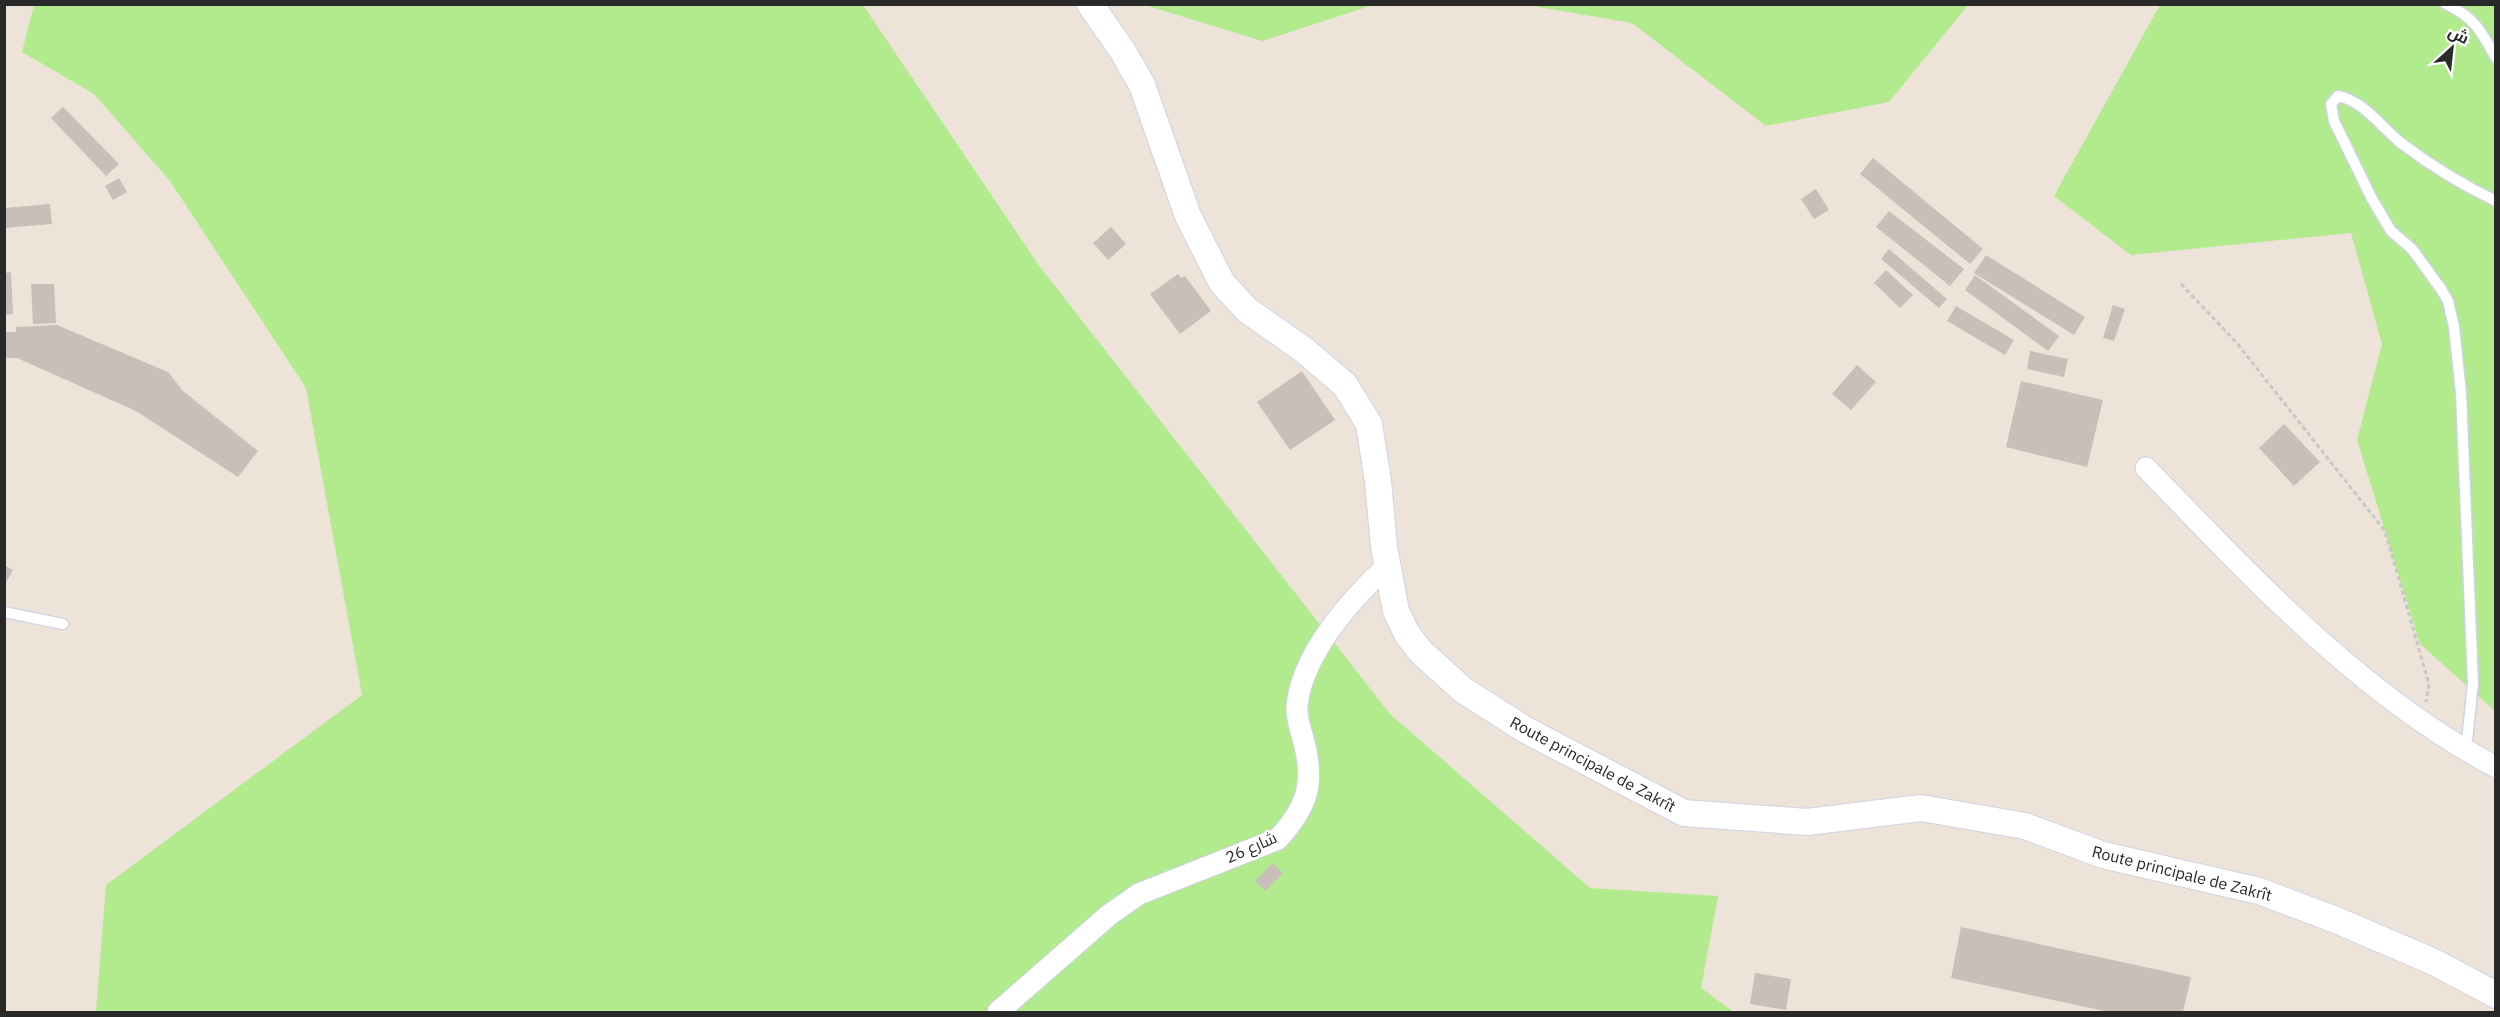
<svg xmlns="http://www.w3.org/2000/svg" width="2500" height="1017" font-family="'IBM Plex Sans',Cairo,sans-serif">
<rect width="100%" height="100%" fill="#ede3d8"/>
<path fill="#b2ea8e" d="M 34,5 L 863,5 L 1040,267 L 1390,714 L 1590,888 L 1718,896 L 1701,988 L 1734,1012 L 96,1012 L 106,885 L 362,695 L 306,388 L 170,181 L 94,94 L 22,52 Z
M 1145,5 L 1373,4 L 1373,5 L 1262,41 Z
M 1526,5 L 1968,4 L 1968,5 L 1889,102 L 1766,126 L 1632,23 Z
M 2160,5 L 2495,5 L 2495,711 L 2420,644 L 2357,440 L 2382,344 L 2351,233 L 2131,255 L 2054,196 Z"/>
<path fill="#c8c0b8" d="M 63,107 L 119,164 L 106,176 L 51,118 Z
M 1873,158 L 1983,249 L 1970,264 L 1860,174 Z
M 119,178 L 127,192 L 113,200 L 105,186 Z
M 1816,189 L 1829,210 L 1814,219 L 1801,199 Z
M 50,204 L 52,224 L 4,228 L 4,208 Z
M 1889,211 L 1964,269 L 1950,286 L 1876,227 Z
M 1111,227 L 1126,244 L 1108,260 L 1093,243 Z
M 1889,249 L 1947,299 L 1939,308 L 1881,259 Z
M 1986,255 L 2085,317 L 2074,335 L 1974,273 Z
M 1886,270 L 1913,295 L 1900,308 L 1874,283 Z
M 11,272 L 13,314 L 4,315 L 4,273 Z
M 1178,274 L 1181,278 L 1185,276 L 1211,311 L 1180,334 L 1150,294 Z
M 1975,275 L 2059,336 L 2048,351 L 1965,290 Z
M 31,284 L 54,284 L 56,323 L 33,324 Z
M 2113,305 L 2125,309 L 2114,341 L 2103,338 Z
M 1956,306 L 2014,340 L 2005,355 L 1947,321 Z
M 57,325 L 168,372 L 183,391 L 258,451 L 238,477 L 136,411 L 17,358 L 4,358 L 4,332 L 16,332 L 16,327 Z
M 2030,351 L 2068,359 L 2064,377 L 2027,369 Z
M 1857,365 L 1876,382 L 1851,410 L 1832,394 Z
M 1302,371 L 1335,420 L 1290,450 L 1257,402 Z
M 2021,381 L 2103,400 L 2087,467 L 2006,447 Z
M 2284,424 L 2320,462 L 2294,486 L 2259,448 Z
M 4,565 L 13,570 L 4,586 Z
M 1273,863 L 1283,873 L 1265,891 L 1255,881 Z
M 1961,927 L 2191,977 L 2183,1012 L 2109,1012 L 1951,978 Z
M 1755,973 L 1791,979 L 1786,1010 L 1750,1004 Z"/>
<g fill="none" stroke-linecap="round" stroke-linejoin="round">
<defs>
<path id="service" d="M 2446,4 C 2475,18 2481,31 2496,58
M 4,612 L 63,624
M 2466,751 L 2473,683 L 2461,393 L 2454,327 L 2448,301 L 2441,289 L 2412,249 L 2391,231 L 2372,199 L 2334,121 L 2331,104 L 2338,96 C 2364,101 2382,128 2401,143 C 2430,165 2462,185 2496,201"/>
<path id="minor" d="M 2146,468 C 2253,578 2359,694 2496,767
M 998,1012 L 1109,915 L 1139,894 L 1278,839 C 1307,807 1315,784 1304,742 C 1301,731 1296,718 1297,706 C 1302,654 1351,599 1388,565"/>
<path id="tertiary" d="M 1090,4 L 1122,50 L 1142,85 L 1188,216 L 1222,283 L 1247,310 L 1304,350 L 1345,385 L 1369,424 L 1378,481 L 1384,547 L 1396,611 L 1407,634 L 1421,652 L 1463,690 L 1524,729 L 1684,813 L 1807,822 L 1921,808 L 2025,826 L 2103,855 L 2259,891 L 2336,920 L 2434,962 L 2496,995"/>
</defs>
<use href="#service" stroke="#cdd3e4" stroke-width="13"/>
<use href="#minor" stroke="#cdd3e4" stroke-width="23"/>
<use href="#tertiary" stroke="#cdd3e4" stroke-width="28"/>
<path stroke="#c7c7c7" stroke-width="3" stroke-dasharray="4.5 3" stroke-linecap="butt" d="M 2181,284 L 2236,342 L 2385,531 L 2429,684 L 2426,702"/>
<use href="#service" stroke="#fff" stroke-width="10"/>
<use href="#minor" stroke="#fff" stroke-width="21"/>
<use href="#tertiary" stroke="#fff" stroke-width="26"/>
</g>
<g text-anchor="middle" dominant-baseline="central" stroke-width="4.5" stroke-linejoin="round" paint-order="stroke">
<g font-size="16" fill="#292929" stroke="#fff">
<text transform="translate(1593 764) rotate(28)">Route principale de Zakrît</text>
<text transform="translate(1251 847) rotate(-24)">شارع 26</text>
<text transform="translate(2182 873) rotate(14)">Route principale de Zakrît</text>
</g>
</g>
<rect width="2500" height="1017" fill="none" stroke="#292929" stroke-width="12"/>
<g transform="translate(2452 48) rotate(27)" stroke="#ffffff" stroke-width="4.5" paint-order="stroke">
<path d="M0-4.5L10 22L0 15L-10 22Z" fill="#292929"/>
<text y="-9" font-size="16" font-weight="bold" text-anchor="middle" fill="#292929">ش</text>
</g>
</svg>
